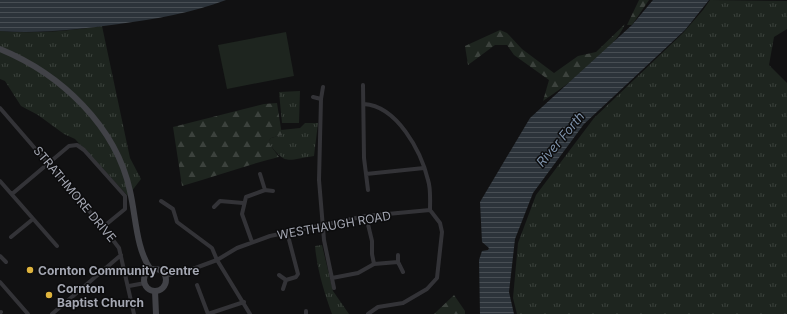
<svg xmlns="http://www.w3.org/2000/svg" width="787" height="314" font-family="Inter,sans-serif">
<defs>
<pattern id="grass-tufts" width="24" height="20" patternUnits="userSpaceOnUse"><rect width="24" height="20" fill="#1e251f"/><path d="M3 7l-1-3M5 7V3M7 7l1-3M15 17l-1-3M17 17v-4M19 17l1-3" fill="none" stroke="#3c423d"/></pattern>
<pattern id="forest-firs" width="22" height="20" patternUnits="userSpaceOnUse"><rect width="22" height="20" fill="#1e251f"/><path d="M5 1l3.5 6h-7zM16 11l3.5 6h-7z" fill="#3c423d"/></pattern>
<pattern id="water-rules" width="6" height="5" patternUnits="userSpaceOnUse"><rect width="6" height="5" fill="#2c333a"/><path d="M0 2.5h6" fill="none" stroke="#484e54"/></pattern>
</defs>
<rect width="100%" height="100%" fill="#111112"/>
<path fill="url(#grass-tufts)" d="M 710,0 L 787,1 L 787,29 L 774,37 L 769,65 L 787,83 L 787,314 L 517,314 L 513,298 L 518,243 L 536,195 L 594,118 L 683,33 L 703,10 Z
M 102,26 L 130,158 L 141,179 L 128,196 L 75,139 L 64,134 L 38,115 L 21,106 L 5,81 L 0,79 L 0,31 C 34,34 69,31 102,26 Z
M 300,91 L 299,123 L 282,123 L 279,92 Z
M 305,123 L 318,123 L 314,156 C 286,160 286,166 268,142 L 271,138 L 282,135 L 281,130 L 300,128 Z
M 322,245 L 333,291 L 349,314 L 332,314 C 324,292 317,269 315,246 Z"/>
<path fill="url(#forest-firs)" d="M 639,0 L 649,0 L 632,25 L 627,25 Z
M 625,24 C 614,51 567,85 543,101 L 549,80 L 514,55 L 507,45 L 495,45 L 468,65 L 465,46 L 500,30 L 507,33 L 522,49 L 554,73 L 578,56 L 596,52 Z
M 277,103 L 282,135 L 271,138 L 268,142 L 279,157 C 246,165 214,177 182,186 L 173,127 L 264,104 Z
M 454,295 L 465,311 L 465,314 L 434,314 Z"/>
<path fill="#1e251f" d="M 286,32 L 294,76 L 227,89 L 218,45 Z"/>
<path fill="url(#water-rules)" d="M 0,0 L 226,0 C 192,13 155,19 119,24 C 80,29 40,34 0,31 Z
M 653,0 L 709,0 L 685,30 L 584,124 L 533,193 L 515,239 L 509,292 L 514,314 L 480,314 L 479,260 L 482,251 L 488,250 L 489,248 L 482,242 L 480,202 L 530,118 L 632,25 Z"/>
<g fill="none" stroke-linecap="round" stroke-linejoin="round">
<path stroke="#333337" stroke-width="4" d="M 363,85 L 364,158 L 368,190
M 323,87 L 321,99 L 319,180 L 324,240 L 334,288
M 313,97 L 321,99
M 364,104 C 397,106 421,151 428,180 C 431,189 430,200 430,210
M 0,108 L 103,227 L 119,248 L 134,314
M 366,174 L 424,168
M 0,181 L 57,246
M 265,190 L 273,191
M 12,194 L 69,146 L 77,145 L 84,150 L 125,196 L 125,209 L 103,227
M 161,201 L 173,209 L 177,222 L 212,248 L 217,260 L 250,314
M 214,207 L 220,201 L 243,203
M 366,216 L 372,241 L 372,254 L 374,264
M 11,237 L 33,219
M 252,242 L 242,214 L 246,197 L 265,190 L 260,174
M 398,255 L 398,262 L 403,272
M 0,256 L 6,262
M 279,275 L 286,280 L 296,277 L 298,274 L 287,232
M 165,276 L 190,270 L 217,260 L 237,248 L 270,236 L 366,216 L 430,210
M 332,278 L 358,273 L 374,264 L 398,262
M 0,282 L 28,314
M 197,285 L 208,314
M 129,286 L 145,283
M 283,289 L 286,280
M 0,313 L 1,312
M 52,314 L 121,255
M 208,314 L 244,302
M 306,314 L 306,311
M 368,314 L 378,307 L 403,303 L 427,289 L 437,278 L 442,232 L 440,223 L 430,210"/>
<path stroke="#414247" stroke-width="6" d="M 0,49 C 61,74 116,126 130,191 C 136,217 136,249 151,270
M144 280a11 11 0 1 1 22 0a11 11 0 1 1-22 0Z
M 155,291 L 156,314"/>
</g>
<g fill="#dfb43d" stroke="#0c0c0d" stroke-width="1.5">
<circle cx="30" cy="270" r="4"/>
<circle cx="49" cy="295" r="4"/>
</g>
<g text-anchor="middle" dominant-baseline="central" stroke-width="3" stroke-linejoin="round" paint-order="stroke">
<g font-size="12" fill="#a4a7b2" stroke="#0c0c0d">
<text transform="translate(75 194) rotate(50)">STRATHMORE DRIVE</text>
<text transform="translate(334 225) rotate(-10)">WESTHAUGH ROAD</text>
</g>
<g font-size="12" font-weight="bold" fill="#a4a7b2" stroke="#0c0c0d" text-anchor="start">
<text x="38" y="270">Cornton Community Centre</text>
<text x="57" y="288">Cornton<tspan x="57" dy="14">Baptist Church</tspan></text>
</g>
<g font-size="13" font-style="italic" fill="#7e92aa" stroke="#0c0c0d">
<text transform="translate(560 139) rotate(-50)">River Forth</text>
</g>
</g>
</svg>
